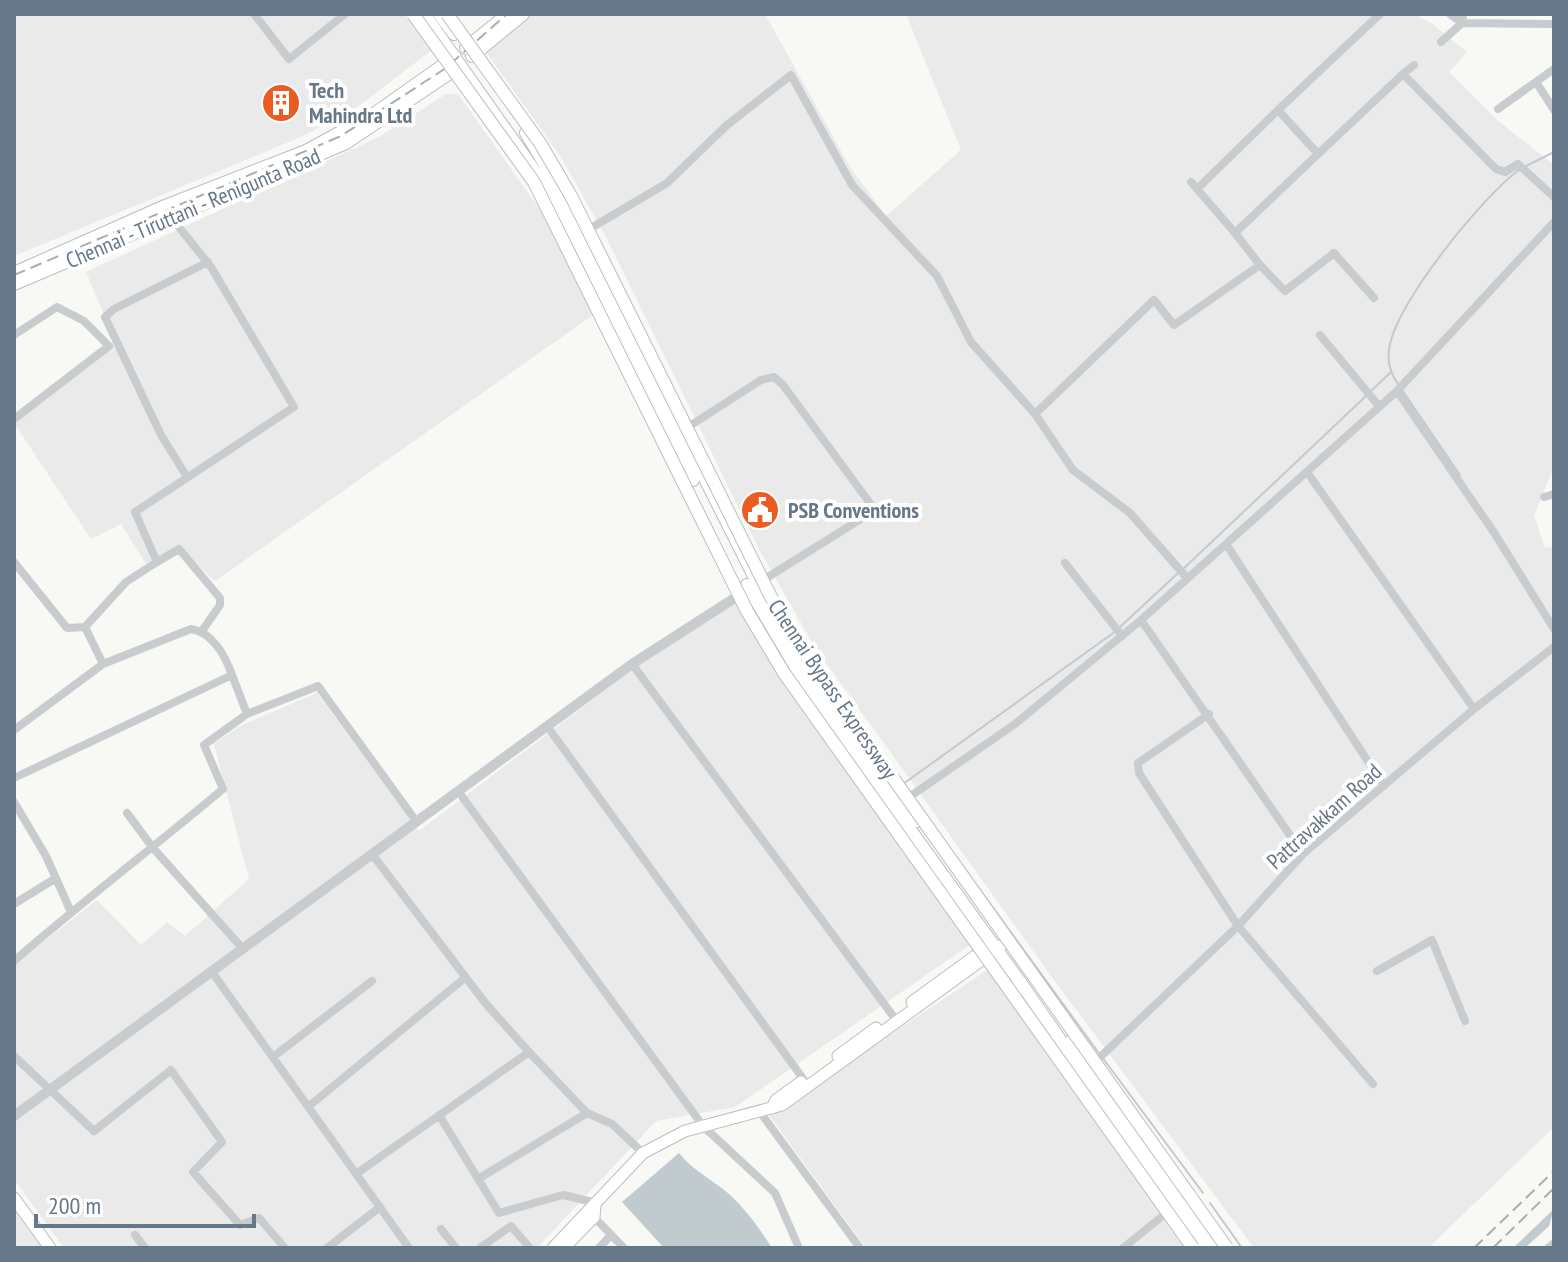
<svg xmlns="http://www.w3.org/2000/svg" width="1568" height="1262" font-family="'PT Sans Narrow',sans-serif">
<rect width="100%" height="100%" fill="#f8f8f5"/>
<path fill="#e9eae9" d="M 14,14 L 404,14 L 432,50 L 356,108 L 301,137 L 14,256 Z
M 528,14 L 765,14 L 850,167 L 886,216 L 961,150 L 906,14 L 1413,14 L 1431,23 L 1467,52 L 1449,72 L 1497,120 L 1554,165 L 1554,467 L 1534,515 L 1545,548 L 1554,546 L 1554,1127 L 1428,1248 L 1254,1248 L 1054,980 L 814,646 L 758,547 L 607,239 L 561,157 L 486,52 Z
M 446,94 L 458,94 L 550,224 L 593,315 L 215,581 L 178,547 L 146,564 L 121,524 L 91,539 L 14,423 L 116,343 L 86,272 L 379,137 Z
M 736,601 L 971,944 L 735,1107 L 656,1121 L 537,1248 L 64,1248 L 14,1179 L 14,965 L 97,900 L 141,945 L 167,922 L 185,936 L 249,879 L 214,744 L 238,727 L 317,693 L 419,831 L 641,663 Z
M 989,969 L 1185,1248 L 866,1248 L 769,1115 Z
M 14,1208 L 43,1248 L 14,1248 Z"/>
<path fill="#c0cacf" d="M 679,1153 C 692,1169 707,1177 723,1189 C 742,1204 759,1227 772,1248 L 664,1248 L 622,1202 Z
M 1554,1209 L 1549,1226 L 1525,1248 L 1513,1248 Z"/>
<g fill="none" stroke-linecap="round" stroke-linejoin="round">
<path stroke="#c0cacf" stroke-width="2" d="M 1524,167 L 1554,152
M 1398,384 C 1391,374 1387,363 1389,350 C 1393,306 1483,196 1519,170
M 1402,390 L 1460,475
M 1371,391 L 1390,373
M 1182,570 L 1366,396
M 1120,627 L 1177,574
M 903,784 L 1116,631
M 975,883 L 1098,1052
M 1102,1057 L 1203,1193
M 1210,1203 L 1242,1248"/>
<defs>
<path id="secondary" d="M 912,1002 L 989,946
M 838,1056 L 876,1028
M 772,1108 L 776,1100 L 801,1082
M 14,1198 L 50,1248
M 553,1248 L 643,1153 L 685,1131 L 782,1105 L 1005,943
M 564,1248 L 594,1217 L 595,1207"/>
<path id="primary" d="M 424,14 L 548,190 L 693,480
M 439,14 L 454,34
M 526,133 L 558,186 L 776,620 L 832,706 L 917,821
M 14,273 L 165,206 L 306,151 L 374,114 L 455,57
M 14,284 L 346,143 L 460,66
M 747,585 L 808,688 L 1020,982 L 1018,989"/>
<path id="trunk" d="M 466,48 L 508,14
M 472,56 L 523,14
M 1020,982 L 1205,1248
M 1072,1040 L 1215,1248"/>
</defs>
<use href="#secondary" stroke="#babfc4" stroke-width="13"/>
<use href="#primary" stroke="#b9bdc1" stroke-width="14"/>
<use href="#trunk" stroke="#babec1" stroke-width="14"/>
<path stroke="#c8cccf" stroke-width="8" d="M 254,14 L 289,59 L 345,14
M 1450,14 L 1462,23 L 1554,24
M 1441,42 L 1462,23 L 1463,14
M 1403,74 L 1414,65
M 1536,82 L 1554,110
M 1498,109 L 1554,69
M 1318,154 L 1403,74 L 1496,169 L 1505,172 L 1518,164 L 1554,197
M 1191,182 L 1235,233
M 1197,189 L 1278,110
M 170,216 L 211,267 L 294,407 L 135,512 L 157,562 L 179,549 L 220,598 L 220,605 L 202,631
M 586,231 L 667,183 L 727,125 L 791,75 L 852,185 L 937,276 L 971,342 L 1035,414 L 1073,470 L 1130,513 L 1187,578
M 1260,265 L 1285,291 L 1334,253 L 1374,298
M 14,335 L 57,307 L 84,321 L 109,346 L 14,419
M 1320,335 L 1379,406
M 1397,391 L 1495,534 L 1554,629
M 1035,414 L 1154,300 L 1174,325 L 1260,265 L 1235,233 L 1318,154 L 1278,110 L 1380,14
M 685,429 L 761,380 L 774,377 L 783,385 L 875,510 L 760,582
M 1307,472 L 1474,709
M 187,477 L 161,435 L 105,317 L 114,309 L 208,262
M 1544,497 L 1554,494
M 1226,544 L 1384,786
M 14,562 L 67,628 L 85,627 L 103,664
M 1065,563 L 1122,636
M 1141,620 L 1303,854
M 85,627 L 126,582 L 157,562
M 632,664 L 893,1016
M 1209,714 L 1138,763 L 1139,773 L 1238,926 L 1373,1084
M 547,726 L 804,1080
M 14,730 L 103,664 L 191,629 C 212,632 225,655 232,675
M 14,778 L 232,675 L 247,714
M 458,791 L 703,1126 L 775,1193 L 799,1248
M 905,800 L 1015,724 L 1141,620 L 1397,391 L 1554,222
M 14,802 L 46,856 L 71,912
M 127,813 L 153,848 L 243,949
M 372,854 L 486,1004 L 529,1052 L 587,1113 L 612,1124 L 643,1153
M 14,904 L 56,878
M 14,961 C 82,902 154,847 223,789 L 204,745 L 247,714 L 318,686 L 416,821
M 1377,971 L 1432,940 L 1465,1021
M 212,972 L 409,1248
M 14,1056 L 94,1131 L 171,1070 L 222,1142 L 193,1172 L 240,1225 L 259,1218 L 285,1248
M 273,1057 L 372,981
M 1097,1060 L 1238,926 L 1303,854 L 1474,709 L 1554,647
M 308,1107 L 466,977
M 760,1112 L 860,1248
M 439,1115 L 499,1213 L 563,1195 L 597,1203
M 356,1174 L 529,1052
M 478,1179 L 587,1113
M 591,1214 L 624,1248
M 441,1229 L 456,1248
M 135,1235 L 145,1248
M 327,1248 L 380,1207
M 480,1248 L 511,1226 L 530,1248
M 599,1248 L 611,1235
M 1123,1248 L 1165,1214
M 1548,1248 L 1554,1243"/>
<path stroke="#c8cccf" stroke-width="10" d="M 14,1116 L 632,664 L 744,592"/>
<use href="#secondary" stroke="#fff" stroke-width="11"/>
<use href="#primary" stroke="#fff" stroke-width="12"/>
<use href="#trunk" stroke="#fff" stroke-width="12"/>
<path stroke="#a8aeb4" stroke-width="2" stroke-dasharray="12 6" stroke-linecap="butt" d="M 14,275 L 341,136 L 446,68 L 507,14
M 1474,1248 L 1554,1171
M 1493,1248 L 1554,1188"/>
<defs>
<path id="trunk-bridge" d="M 413,14 L 534,182 L 747,611 L 784,673 L 1193,1248
M 447,14 L 540,143 L 571,196 L 771,597 L 807,657 L 1227,1248"/>
</defs>
<use href="#trunk-bridge" stroke="#babec1" stroke-width="14" stroke-linecap="butt"/>
<use href="#trunk-bridge" stroke="#fff" stroke-width="12"/>
</g>
<defs>
<symbol id="building-disc" viewBox="-11 -11 22 22"><circle r="9.5" fill="#eb5c23" stroke="#fff"/><path d="M-4-6H4V6H1V3H-1V6H-4ZM-2.5-4.3h1.7v1.8h-1.7ZM.8-4.3h1.7v1.8H.8ZM-2.5-1h1.7V.8h-1.7ZM.8-1h1.7V.8H.8Z" fill="#fff"/></symbol>
<symbol id="civic-disc" viewBox="-11 -11 22 22"><circle r="9.5" fill="#eb5c23" stroke="#fff"/><path d="M-.6-6.5H3V-4.5H.6V-3L4-1V1h2V6H-6V1h2V-1L-.6-3ZM-1.2 2.5V6h2.4V2.5Z" fill="#fff"/></symbol>
</defs>
<g fill-rule="evenodd">
<use href="#building-disc" x="259" y="81" width="44" height="44"/>
<use href="#civic-disc" x="738" y="488" width="44" height="44"/>
</g>
<g text-anchor="middle" dominant-baseline="central" stroke-width="8" stroke-linejoin="round" paint-order="stroke">
<g font-size="22" font-weight="bold" fill="#678" stroke="#fff" text-anchor="start">
<text x="309" y="90">Tech<tspan x="309" dy="25">Mahindra Ltd</tspan></text>
<text x="788" y="510">PSB Conventions</text>
</g>
<g font-size="22" fill="#678" stroke="#fff">
<text transform="translate(193 208) rotate(-23)">Chennai - Tiruttani - Renigunta Road</text>
<text transform="translate(833 689) rotate(56)">Chennai Bypass Expressway</text>
<text transform="translate(1324 816) rotate(-42)">Pattravakkam Road</text>
</g>
</g>
<rect width="1568" height="1262" fill="none" stroke="#667788" stroke-width="32"/>
<path d="M36 1214v12h218v-12" fill="none" stroke="#667788" stroke-width="4"/>
<text x="48" y="1214" font-size="24" fill="#667788" stroke="#ffffff" stroke-width="6" paint-order="stroke">200 m</text>
</svg>
